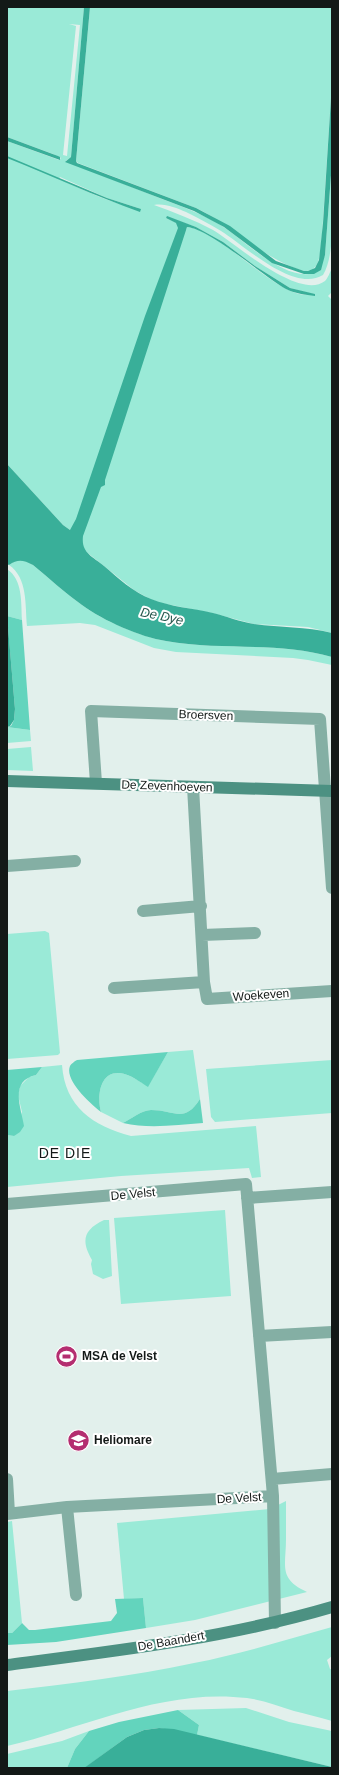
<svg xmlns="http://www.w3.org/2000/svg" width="339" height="1775" font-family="Arial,sans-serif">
<rect width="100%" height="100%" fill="#e2f0ec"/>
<path fill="#9aead7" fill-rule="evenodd" d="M 7,7 L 84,7 L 71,157 L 66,161 C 98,174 130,186 162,199 C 183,207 206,215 225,228 C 247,243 288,284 317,272 L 325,255 L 332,162 C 332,189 337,253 323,275 C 294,293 245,246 221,231 C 210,224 198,218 186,212 C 176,208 165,203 154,205 C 174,212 194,220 213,230 C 235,243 299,301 325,281 C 328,278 330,272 332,268 L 332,292 L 328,296 L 332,300 L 332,633 L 308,627 L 254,624 L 212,613 L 161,603 L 150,599 L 134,590 L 84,550 L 70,530 L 63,525 L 7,464 L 7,141 L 59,160 L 61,158 L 53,154 L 7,137 ZM 69,24 L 80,25 L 67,156 L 63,155 L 76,26 ZM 60,177 L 107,198 L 141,209 C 112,204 86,191 59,179 ZM 167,217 L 196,227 L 223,242 L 255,266 L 290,288 L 312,294 C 282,304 222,230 187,227 L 186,230 L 181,225 L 166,218 Z
M 90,7 L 332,7 L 332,82 L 322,235 C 320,248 322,273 304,271 C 262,259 234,226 196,208 L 78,163 L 76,161 Z
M 16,560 L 24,560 L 33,565 C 49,578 65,593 82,605 C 102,620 141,637 166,641 C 221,651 278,641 332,657 L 332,665 L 308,660 L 293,658 L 176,652 L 154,648 L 95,625 L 80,623 L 27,626 C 25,605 28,578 9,565 Z
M 7,569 C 23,580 21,602 22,620 L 7,616 Z
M 7,727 L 30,730 L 31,741 L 7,743 Z
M 31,747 L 33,771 L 7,770 L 7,749 Z
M 45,931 L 49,933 L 60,1053 L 58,1055 L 7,1059 L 7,934 Z
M 193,1050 L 200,1099 C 184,1124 175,1110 151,1110 C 142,1110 131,1119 123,1123 L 101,1112 C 97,1098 99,1071 120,1073 C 130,1074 140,1082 148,1086 L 168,1052 Z
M 332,1060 L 332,1113 L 215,1122 L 211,1117 L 206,1069 Z
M 62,1065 C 65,1107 93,1126 131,1136 L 256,1126 L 261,1177 L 252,1178 L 249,1168 L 121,1176 L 7,1187 L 7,1135 L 14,1136 L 22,1112 L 18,1095 L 20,1086 L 29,1077 L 36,1075 L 42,1067 Z
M 225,1210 L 231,1296 L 121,1304 L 114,1218 Z
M 104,1220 L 109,1220 L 112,1276 L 103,1279 L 93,1274 L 91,1264 L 92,1260 C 81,1241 83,1230 104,1220 Z
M 286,1501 C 286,1514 286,1527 286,1539 C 286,1566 278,1579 307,1592 L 195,1620 L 146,1628 L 143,1598 L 124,1599 L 117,1523 L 270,1509 Z
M 12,1521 L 22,1623 L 12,1633 L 7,1633 L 7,1522 Z
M 332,1627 L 332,1656 L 327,1660 L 330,1669 L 332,1670 L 332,1721 C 319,1717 306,1714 294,1711 C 278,1706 263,1700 247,1698 C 163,1688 87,1727 7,1746 L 7,1691 C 69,1684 132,1676 194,1663 C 240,1654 286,1640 332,1627 Z
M 246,1708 L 289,1722 L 332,1731 L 332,1767 L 197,1735 L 199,1725 L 178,1710 Z
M 89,1731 L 75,1749 L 67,1768 L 7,1768 L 7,1754 L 62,1741 Z"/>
<path fill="#63d4bd" d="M 7,616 L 22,620 L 30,730 L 7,727 L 11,726 L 14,720 L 15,709 Z
M 168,1052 L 148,1087 C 140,1082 130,1074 120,1073 C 99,1071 97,1098 101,1112 C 91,1104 64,1080 70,1066 C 71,1064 75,1061 77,1060 Z
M 42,1067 L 36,1075 C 9,1081 21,1107 24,1126 L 20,1132 L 14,1136 L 7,1135 L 7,1070 Z
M 200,1099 L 203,1123 C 176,1125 149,1129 123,1123 C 131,1119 142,1110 151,1110 C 175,1110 184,1124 200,1099 Z
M 143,1598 L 146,1628 L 56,1642 L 7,1645 L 7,1633 L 12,1633 L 22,1623 L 29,1630 L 35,1630 L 111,1621 L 117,1613 L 115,1599 Z
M 178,1710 L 199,1725 L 197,1735 L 159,1728 L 144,1730 L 127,1737 L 86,1767 L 67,1768 L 75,1749 L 89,1731 L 119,1722 Z"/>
<path fill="#39af99" d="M 84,7 L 90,7 L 76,161 L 77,163 L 196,208 L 230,226 L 276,261 L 304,271 L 308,271 L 315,268 L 319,260 L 323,223 L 332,82 L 332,162 L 325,255 L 321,270 L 314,274 L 304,274 L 272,263 L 224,227 L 194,211 L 65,162 L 71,157 Z
M 7,137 L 58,156 L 60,157 L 60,160 L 7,141 Z
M 7,156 L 107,198 L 141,209 L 140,212 C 95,196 52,176 7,158 Z
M 167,216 L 196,227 L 223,242 L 255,266 L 290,288 L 315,294 L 315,296 C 306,295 294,293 286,289 C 263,276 210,229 187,227 L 105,480 L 105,485 L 101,487 L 83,536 C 81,553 92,556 104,566 C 117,577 134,593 151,599 C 171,607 192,608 213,613 C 226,616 240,622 254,624 C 281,628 305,626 332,633 L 332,657 C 278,641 221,651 166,641 C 140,637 104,621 82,605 C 65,593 49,578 33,565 C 23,560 18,559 9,565 L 7,564 L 7,464 L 63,525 L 70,530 L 76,519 L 145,316 L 178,228 L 176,223 L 166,218 Z
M 7,615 L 15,709 L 14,720 L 10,726 L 7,727 Z
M 159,1728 L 174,1729 L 332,1767 L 332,1768 L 84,1768 L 127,1737 L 144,1730 Z"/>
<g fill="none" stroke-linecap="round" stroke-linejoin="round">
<path stroke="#84afa4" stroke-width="12" d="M 96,783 L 91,711 L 320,719 L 332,888
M 193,787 L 204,982 L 207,999 L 332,991
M 7,866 L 75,861
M 143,911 L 201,906
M 202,935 L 255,933
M 114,988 L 204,982
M 247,1198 L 332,1192
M 7,1204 L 246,1184 L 273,1496 L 67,1507 L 7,1514
M 259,1336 L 332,1332
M 7,1479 L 9,1513
M 272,1479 L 332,1474
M 273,1496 L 275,1623
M 67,1507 L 76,1595"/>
<path stroke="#4c9182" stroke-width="12" d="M 7,781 L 332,791
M 7,1665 C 116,1651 227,1638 332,1607"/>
</g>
<defs>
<symbol id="stadium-disc" viewBox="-11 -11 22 22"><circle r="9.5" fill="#b42e70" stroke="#fff"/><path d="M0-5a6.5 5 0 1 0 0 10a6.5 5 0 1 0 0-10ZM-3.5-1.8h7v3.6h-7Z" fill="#fff"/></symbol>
<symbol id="school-disc" viewBox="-11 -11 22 22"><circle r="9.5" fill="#b42e70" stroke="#fff"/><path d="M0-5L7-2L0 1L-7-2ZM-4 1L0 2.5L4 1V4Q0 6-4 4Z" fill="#fff"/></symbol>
</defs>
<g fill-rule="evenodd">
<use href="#stadium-disc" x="54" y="1344" width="25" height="25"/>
<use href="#school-disc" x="66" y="1428" width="25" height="25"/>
</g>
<g text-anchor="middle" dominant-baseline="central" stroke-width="4" stroke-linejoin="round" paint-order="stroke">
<g font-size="12" fill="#131917" stroke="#fff">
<text transform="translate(206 715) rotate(2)">Broersven</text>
<text transform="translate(167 786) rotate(2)">De Zevenhoeven</text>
<text transform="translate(261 995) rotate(-4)">Woekeven</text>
<text transform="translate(133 1194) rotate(-5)">De Velst</text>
<text transform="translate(239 1498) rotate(-3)">De Velst</text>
<text transform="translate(171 1641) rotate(-10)">De Baandert</text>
</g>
<g font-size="12" font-weight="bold" fill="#131917" stroke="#fff" text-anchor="start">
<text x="82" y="1356">MSA de Velst</text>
<text x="94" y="1440">Heliomare</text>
</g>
<g font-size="13" font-style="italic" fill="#28584e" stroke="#fff">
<text transform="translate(162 616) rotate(12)">De Dye</text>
</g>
<g font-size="14" letter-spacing="1" fill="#131917" stroke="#fff">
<text x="65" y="1153">DE DIE</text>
</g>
</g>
<rect width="339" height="1775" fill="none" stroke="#131917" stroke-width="16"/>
</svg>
